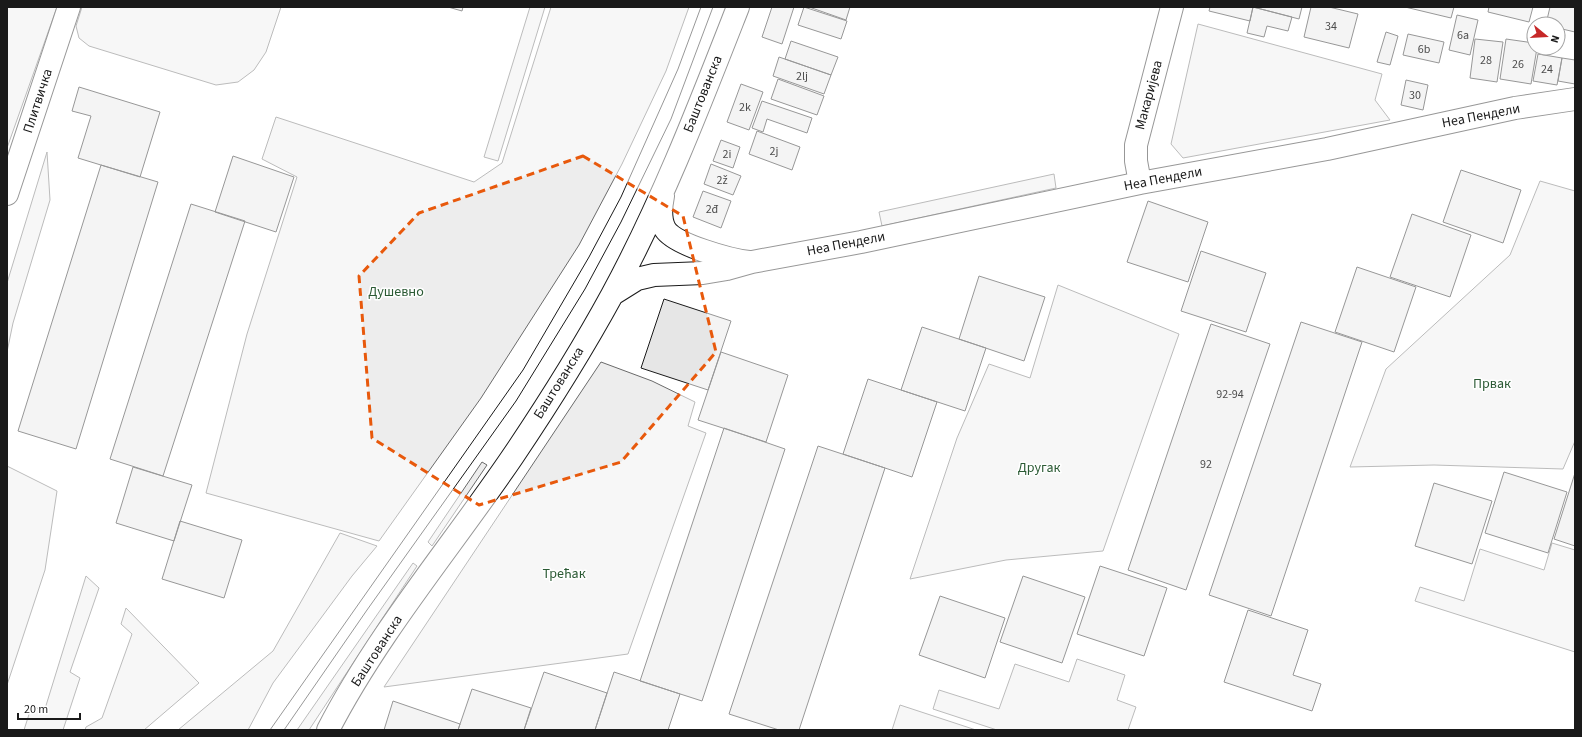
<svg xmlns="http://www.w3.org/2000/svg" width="1582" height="737" font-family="'Source Sans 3',sans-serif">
<rect width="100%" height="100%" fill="#fff"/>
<path fill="#ededed" stroke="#6a6a6a" d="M 7,7 L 57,7 L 7,148 Z
M 82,7 L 281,7 L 266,52 L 254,70 L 238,82 L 216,85 L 89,46 L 79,38 L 76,26 Z
M 530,7 L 545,7 L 498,161 L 484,157 Z
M 551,7 L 689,7 L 666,71 L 622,164 L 579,245 L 481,398 L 379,541 L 206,493 L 247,334 L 297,177 L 262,159 L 276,117 L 474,182 L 502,163 Z
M 1198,24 L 1382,74 L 1375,100 L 1390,120 L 1183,158 L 1171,144 Z
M 47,152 L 50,200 L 13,323 L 7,352 L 7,283 Z
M 1054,174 L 1056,188 L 882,226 L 879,212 Z
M 1540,181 L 1575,191 L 1575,441 L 1563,469 L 1434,465 L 1350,467 L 1386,369 L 1510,255 Z
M 1058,285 L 1179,334 L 1103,551 L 1006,560 L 910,579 L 957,438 L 989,364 L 1030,378 Z
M 601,362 L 652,381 L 695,402 L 688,426 L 706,433 L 628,654 L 384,687 Z
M 482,462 L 487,465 L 432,546 L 428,542 Z
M 7,466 L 57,491 L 45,570 L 7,685 Z
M 340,533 L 377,546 L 352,576 L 273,683 L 248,730 L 178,730 L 273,651 Z
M 1552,543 L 1575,550 L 1575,652 L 1415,601 L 1420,587 L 1464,601 L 1480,549 L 1544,570 Z
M 413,563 L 417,566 L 309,730 L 297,730 Z
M 86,576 L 99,588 L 70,672 L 80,678 L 63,730 L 24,730 L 32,705 L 44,712 Z
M 126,608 L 199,683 L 144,730 L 85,730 L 86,727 L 102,718 L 132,634 L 121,624 Z
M 1077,659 L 1125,675 L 1117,700 L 1136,707 L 1128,730 L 997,730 L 933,709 L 939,690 L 999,709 L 1015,664 L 1069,682 Z
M 900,705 L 976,730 L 892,730 Z"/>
<path fill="#e6e6e6" stroke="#1a1a1a" d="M 448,7 L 463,7 L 462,11 Z
M 772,7 L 794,7 L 782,44 L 762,37 Z
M 804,7 L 847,21 L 841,39 L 798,25 Z
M 809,7 L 850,7 L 846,20 Z
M 1210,7 L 1253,7 L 1250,21 L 1209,11 Z
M 1253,7 L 1302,7 L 1299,19 Z
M 1253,7 L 1292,17 L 1288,31 L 1267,26 L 1264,37 L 1247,33 Z
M 1311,7 L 1329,7 L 1358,14 L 1349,48 L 1304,37 Z
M 1405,7 L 1454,7 L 1451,18 Z
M 1489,7 L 1533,7 L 1529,22 L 1488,12 Z
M 1550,7 L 1575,7 L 1575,32 L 1558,28 L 1558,24 L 1546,24 Z
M 1457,15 L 1478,20 L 1470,55 L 1449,50 Z
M 1386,32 L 1398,36 L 1390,65 L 1377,62 Z
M 1408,34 L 1444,42 L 1439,63 L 1403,55 Z
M 1475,39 L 1503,42 L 1497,82 L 1470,78 Z
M 1506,39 L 1534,43 L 1534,48 L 1537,48 L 1531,84 L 1500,79 Z
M 791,41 L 838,57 L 831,75 L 785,59 Z
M 1538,54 L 1562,58 L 1557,85 L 1533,81 Z
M 779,57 L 831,75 L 824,94 L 773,76 Z
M 1562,58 L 1575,60 L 1575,84 L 1558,81 Z
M 778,79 L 824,96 L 817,115 L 771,99 Z
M 1406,80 L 1428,85 L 1423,110 L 1401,105 Z
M 741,84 L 763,92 L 749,130 L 727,122 Z
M 79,87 L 160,112 L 140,177 L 78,158 L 91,116 L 72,111 Z
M 762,101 L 812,118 L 807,133 L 767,119 L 763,132 L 752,128 Z
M 757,131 L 800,147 L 792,170 L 749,154 Z
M 721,140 L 740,147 L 733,168 L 713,161 Z
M 233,156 L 294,177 L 276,232 L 215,212 Z
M 711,164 L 741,176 L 733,195 L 704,184 Z
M 101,165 L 158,182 L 76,449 L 18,431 Z
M 1461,170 L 1521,190 L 1503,243 L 1443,222 Z
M 703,191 L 731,201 L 721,228 L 693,217 Z
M 1148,201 L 1208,222 L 1188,282 L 1127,262 Z
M 191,204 L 245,221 L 163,476 L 110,459 Z
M 1412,214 L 1471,235 L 1450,297 L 1390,277 Z
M 1201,251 L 1266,273 L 1246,332 L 1181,311 Z
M 1357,267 L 1416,287 L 1394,352 L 1335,332 Z
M 979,276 L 1045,297 L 1024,361 L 959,339 Z
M 664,299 L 731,321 L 708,390 L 641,368 Z
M 1301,322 L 1362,342 L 1271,616 L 1209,595 Z
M 1211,324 L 1270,344 L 1186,590 L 1128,570 Z
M 922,327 L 986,348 L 965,411 L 901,390 Z
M 721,352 L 788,375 L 766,442 L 698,420 Z
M 868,379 L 937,402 L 912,477 L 843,454 Z
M 724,428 L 785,449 L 702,701 L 640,681 Z
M 818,446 L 885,468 L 799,730 L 779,730 L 729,714 Z
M 133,467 L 192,485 L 174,541 L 116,523 Z
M 1504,472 L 1567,492 L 1548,553 L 1485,533 Z
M 1575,473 L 1575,546 L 1554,539 Z
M 1434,483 L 1492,501 L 1472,564 L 1415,546 Z
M 180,521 L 242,540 L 224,598 L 162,579 Z
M 1100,566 L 1167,588 L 1144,656 L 1077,634 Z
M 1023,576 L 1085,597 L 1062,663 L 1000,642 Z
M 940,596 L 1005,618 L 985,678 L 919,655 Z
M 1248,610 L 1308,630 L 1293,675 L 1321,684 L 1312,711 L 1224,682 Z
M 544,672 L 607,693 L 595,730 L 524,730 Z
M 614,672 L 680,694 L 668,730 L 595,730 Z
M 472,689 L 531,708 L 524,730 L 458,730 Z
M 393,701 L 460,724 L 458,730 L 384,730 Z"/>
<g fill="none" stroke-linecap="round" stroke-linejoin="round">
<defs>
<path id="minor" d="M 1140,183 L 1136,161 L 1136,145 L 1172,7
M 7,194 L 69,7
M 663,196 C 661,206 660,220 665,229 C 675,245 731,260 749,262
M 613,294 L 637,279 L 654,275 L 703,273 L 727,269 L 752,262 L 861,242 L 1140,183 L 1327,149 L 1515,108 L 1575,99
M 328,730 C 378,633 452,546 513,456 C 548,404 582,350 612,295 C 662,203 700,104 738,7"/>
</defs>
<use href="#minor" stroke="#1a1a1a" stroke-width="24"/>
<use href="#minor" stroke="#fff" stroke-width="22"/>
<path stroke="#1a1a1a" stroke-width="1" d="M 270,730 L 523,370 L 589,257 L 621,197 L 678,69 L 701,7
M 284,730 L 367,610 L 516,401 L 585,289 L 621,222 L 671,119 L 713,7"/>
</g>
<path d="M0 0H1582V737H0ZM 583,156 L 683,216 L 716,352 L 621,462 L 479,505 L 372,438 L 359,276 L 419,213 Z" fill="#fff" fill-opacity=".55" fill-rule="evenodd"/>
<path fill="none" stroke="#e8590c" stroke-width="3" stroke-dasharray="8 5" stroke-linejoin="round" d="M 583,156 L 683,216 L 716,352 L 621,462 L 479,505 L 372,438 L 359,276 L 419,213 Z"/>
<g text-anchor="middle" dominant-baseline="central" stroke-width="3" stroke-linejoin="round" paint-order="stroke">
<g font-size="12" fill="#4d4d4d">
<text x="1331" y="26">34</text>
<text x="1463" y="35">6a</text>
<text x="1424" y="49">6b</text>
<text x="1486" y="60">28</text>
<text x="1518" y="64">26</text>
<text x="1547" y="69">24</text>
<text x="802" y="76">2lj</text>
<text x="1415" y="95">30</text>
<text x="745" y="107">2k</text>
<text x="774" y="151">2j</text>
<text x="727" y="154">2i</text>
<text x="722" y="180">2ž</text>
<text x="712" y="209">2đ</text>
<text x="1230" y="394">92-94</text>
<text x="1206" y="464">92</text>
</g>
<g font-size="14" fill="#1a1a1a" stroke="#fff">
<text transform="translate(703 94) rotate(-68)">Баштованска</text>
<text transform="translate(1149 95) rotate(-75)">Макаријева</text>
<text transform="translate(38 101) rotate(-72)">Плитвичка</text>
<text transform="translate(1481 116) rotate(-11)">Неа Пендели</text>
<text transform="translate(1163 179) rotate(-11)">Неа Пендели</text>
<text transform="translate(846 244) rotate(-11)">Неа Пендели</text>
<text transform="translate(559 383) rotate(-58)">Баштованска</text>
<text transform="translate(377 651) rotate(-57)">Баштованска</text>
</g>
<g font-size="14" fill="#2b5a34" stroke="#fff">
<text x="396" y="292">Душевно</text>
<text x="1492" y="384">Првак</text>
<text x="1039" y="468">Другак</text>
<text x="564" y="574">Трећак</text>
</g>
</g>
<rect width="1582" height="737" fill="none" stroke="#1a1a1a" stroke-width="16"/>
<g transform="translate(1546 36) rotate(108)"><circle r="19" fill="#ffffff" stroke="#a3a3a3"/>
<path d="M0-3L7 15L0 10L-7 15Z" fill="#c62828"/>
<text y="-6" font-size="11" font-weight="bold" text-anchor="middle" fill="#1a1a1a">N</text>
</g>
<path d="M18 713v6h62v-6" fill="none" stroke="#1a1a1a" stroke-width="2"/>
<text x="24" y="713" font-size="12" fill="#1a1a1a" stroke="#ffffff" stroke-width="3" paint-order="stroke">20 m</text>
</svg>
